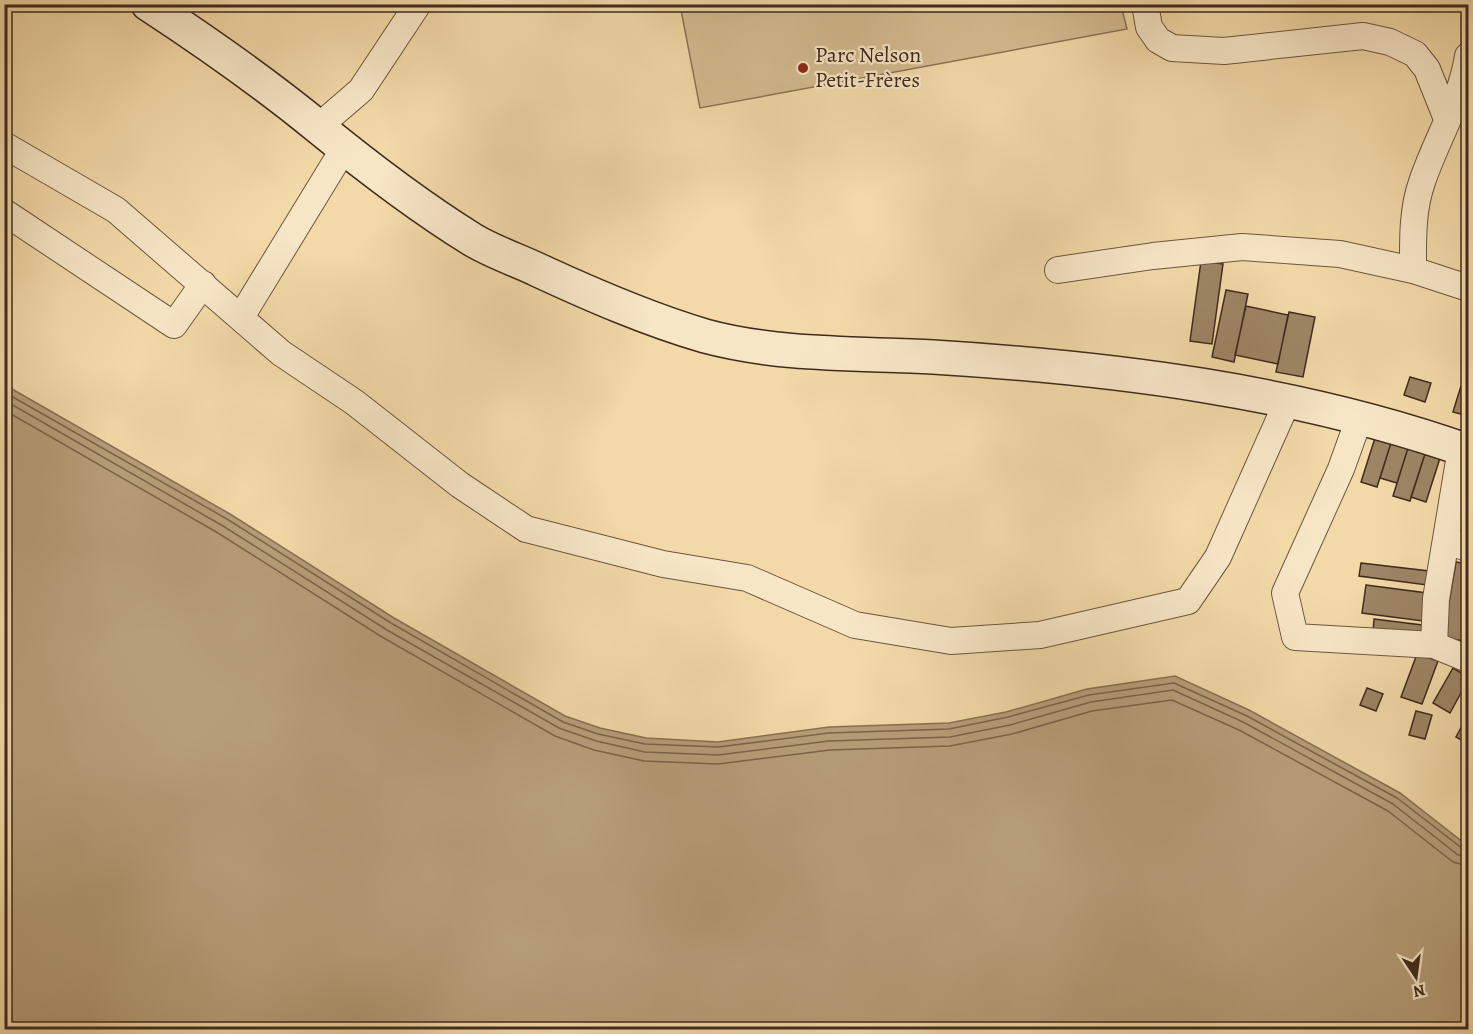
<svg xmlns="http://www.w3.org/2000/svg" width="1473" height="1034" font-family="Alegreya,serif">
<rect width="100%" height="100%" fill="#f3d9a8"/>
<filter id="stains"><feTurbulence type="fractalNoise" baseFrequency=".00333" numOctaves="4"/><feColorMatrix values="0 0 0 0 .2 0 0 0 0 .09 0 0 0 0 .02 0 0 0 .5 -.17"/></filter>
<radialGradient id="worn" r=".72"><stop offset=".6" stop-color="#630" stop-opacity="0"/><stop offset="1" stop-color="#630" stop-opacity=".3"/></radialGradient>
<path fill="#d4bb90" stroke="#8a7356" stroke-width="1.5" d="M 680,5 L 1121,5 L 1127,29 L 700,108 Z"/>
<path fill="#b69e79" stroke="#867054" stroke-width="1.5" d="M 5,385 L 230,514 L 394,618 L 565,716 L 600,728 L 646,738 L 718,742 L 829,727 L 949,723 L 1006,712 L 1087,689 L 1175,676 L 1249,710 L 1400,793 L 1468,846 L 1468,1029 L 5,1029 Z"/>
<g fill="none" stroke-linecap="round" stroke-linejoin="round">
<path stroke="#7a644b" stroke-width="1.5" d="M 4,392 L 227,519 L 391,623 L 563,722 L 598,734 L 645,744 L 718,747 L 829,733 L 949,729 L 1008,717 L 1089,695 L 1174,683 L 1247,716 L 1397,798 L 1463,849 L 1468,850
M 4,400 L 223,526 L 387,630 L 559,728 L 596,741 L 645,752 L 718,755 L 829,741 L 950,737 L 1010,725 L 1091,702 L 1173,690 L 1243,722 L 1393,804 L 1458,855 L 1468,857
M 4,410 L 218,533 L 382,637 L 555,736 L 594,750 L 644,761 L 718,764 L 830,750 L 950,746 L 1012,734 L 1092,711 L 1172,700 L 1239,730 L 1388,811 L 1453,862 L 1468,866"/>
</g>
<path fill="#9d8565" stroke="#3f2b1d" stroke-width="1.5" d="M 1201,261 L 1223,264 L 1212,344 L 1190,341 Z
M 1226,290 L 1248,294 L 1234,362 L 1212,357 Z
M 1246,306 L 1288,315 L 1278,364 L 1235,355 Z
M 1289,312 L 1315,317 L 1303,377 L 1276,372 Z
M 1410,377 L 1431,383 L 1425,402 L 1404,395 Z
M 1461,386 L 1468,388 L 1468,416 L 1453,412 Z
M 1375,438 L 1391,443 L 1377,487 L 1361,482 Z
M 1391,443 L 1408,448 L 1397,483 L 1380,478 Z
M 1408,448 L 1425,454 L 1410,501 L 1393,496 Z
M 1425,454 L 1440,458 L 1426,502 L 1411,497 Z
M 1456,562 L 1468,564 L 1468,642 L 1443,637 Z
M 1361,563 L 1429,571 L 1427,585 L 1359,576 Z
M 1366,585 L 1427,593 L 1423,621 L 1362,613 Z
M 1374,619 L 1422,625 L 1421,638 L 1373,632 Z
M 1417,654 L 1438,661 L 1422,704 L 1401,697 Z
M 1453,668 L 1468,677 L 1468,680 L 1450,713 L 1433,703 Z
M 1367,688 L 1383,694 L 1376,711 L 1360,705 Z
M 1416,711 L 1432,715 L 1425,739 L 1409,735 Z
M 1463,724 L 1468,727 L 1468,744 L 1456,737 Z"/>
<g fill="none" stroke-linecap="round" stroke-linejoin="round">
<defs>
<path id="street" d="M 1145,4 L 1149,27 L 1158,40 L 1172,48 L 1224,51 L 1363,36 L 1390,42 L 1415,54 L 1427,69 L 1447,119
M 318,127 L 361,90 L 418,4
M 4,145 L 116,210 L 281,353 L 354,402 L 460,485 L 526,529 L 663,564 L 747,578 L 855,625 L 951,641 L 1040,635 L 1188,601 L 1218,557 L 1288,400
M 4,212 L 174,325 L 203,284
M 1058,270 L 1153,256 L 1242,247 L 1340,254 L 1413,270 L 1468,288
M 1413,270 C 1413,241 1412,210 1422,182 C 1436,140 1461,101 1468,56
M 241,317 L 343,150
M 1359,419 L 1341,469 L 1285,593 L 1295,637 L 1434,645 L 1468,659
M 1446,541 L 1468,548
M 1434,645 L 1436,599 L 1461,449"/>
<path id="secondary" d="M 148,4 C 206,42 263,82 317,126 C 366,166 418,206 473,240 C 493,252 517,260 538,270 C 592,295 647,319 705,336 C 779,356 857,353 933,357 C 1113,368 1298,391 1468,451"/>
</defs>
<use href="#street" stroke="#6c5640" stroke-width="28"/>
<use href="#secondary" stroke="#3f2b1d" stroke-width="36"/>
<use href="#street" stroke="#f7e6c6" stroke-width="26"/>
<use href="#secondary" stroke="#f7e6c6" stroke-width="33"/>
</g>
<circle fill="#8f2418" stroke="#f7e6c6" stroke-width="2" cx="803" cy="68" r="6"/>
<g text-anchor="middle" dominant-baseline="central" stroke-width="4.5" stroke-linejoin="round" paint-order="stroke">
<g font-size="22" fill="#3f2b1d" stroke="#f7e6c6" text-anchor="start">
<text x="815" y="55">Parc Nelson<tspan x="815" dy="25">Petit-Frères</tspan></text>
</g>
</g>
<rect width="1473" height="1034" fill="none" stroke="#f3d9a8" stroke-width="24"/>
<rect x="6" y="6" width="1461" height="1022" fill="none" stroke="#3f2b1d" stroke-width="3"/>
<rect x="12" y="12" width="1449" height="1010" fill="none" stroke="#3f2b1d" stroke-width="1.5"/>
<g transform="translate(1416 977) rotate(167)" stroke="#f7e6c6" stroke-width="4.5" paint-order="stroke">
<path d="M0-4.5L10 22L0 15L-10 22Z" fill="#3f2b1d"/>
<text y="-9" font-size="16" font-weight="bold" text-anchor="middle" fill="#3f2b1d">N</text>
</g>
<rect width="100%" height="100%" filter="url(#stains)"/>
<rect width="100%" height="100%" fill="url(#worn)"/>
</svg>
